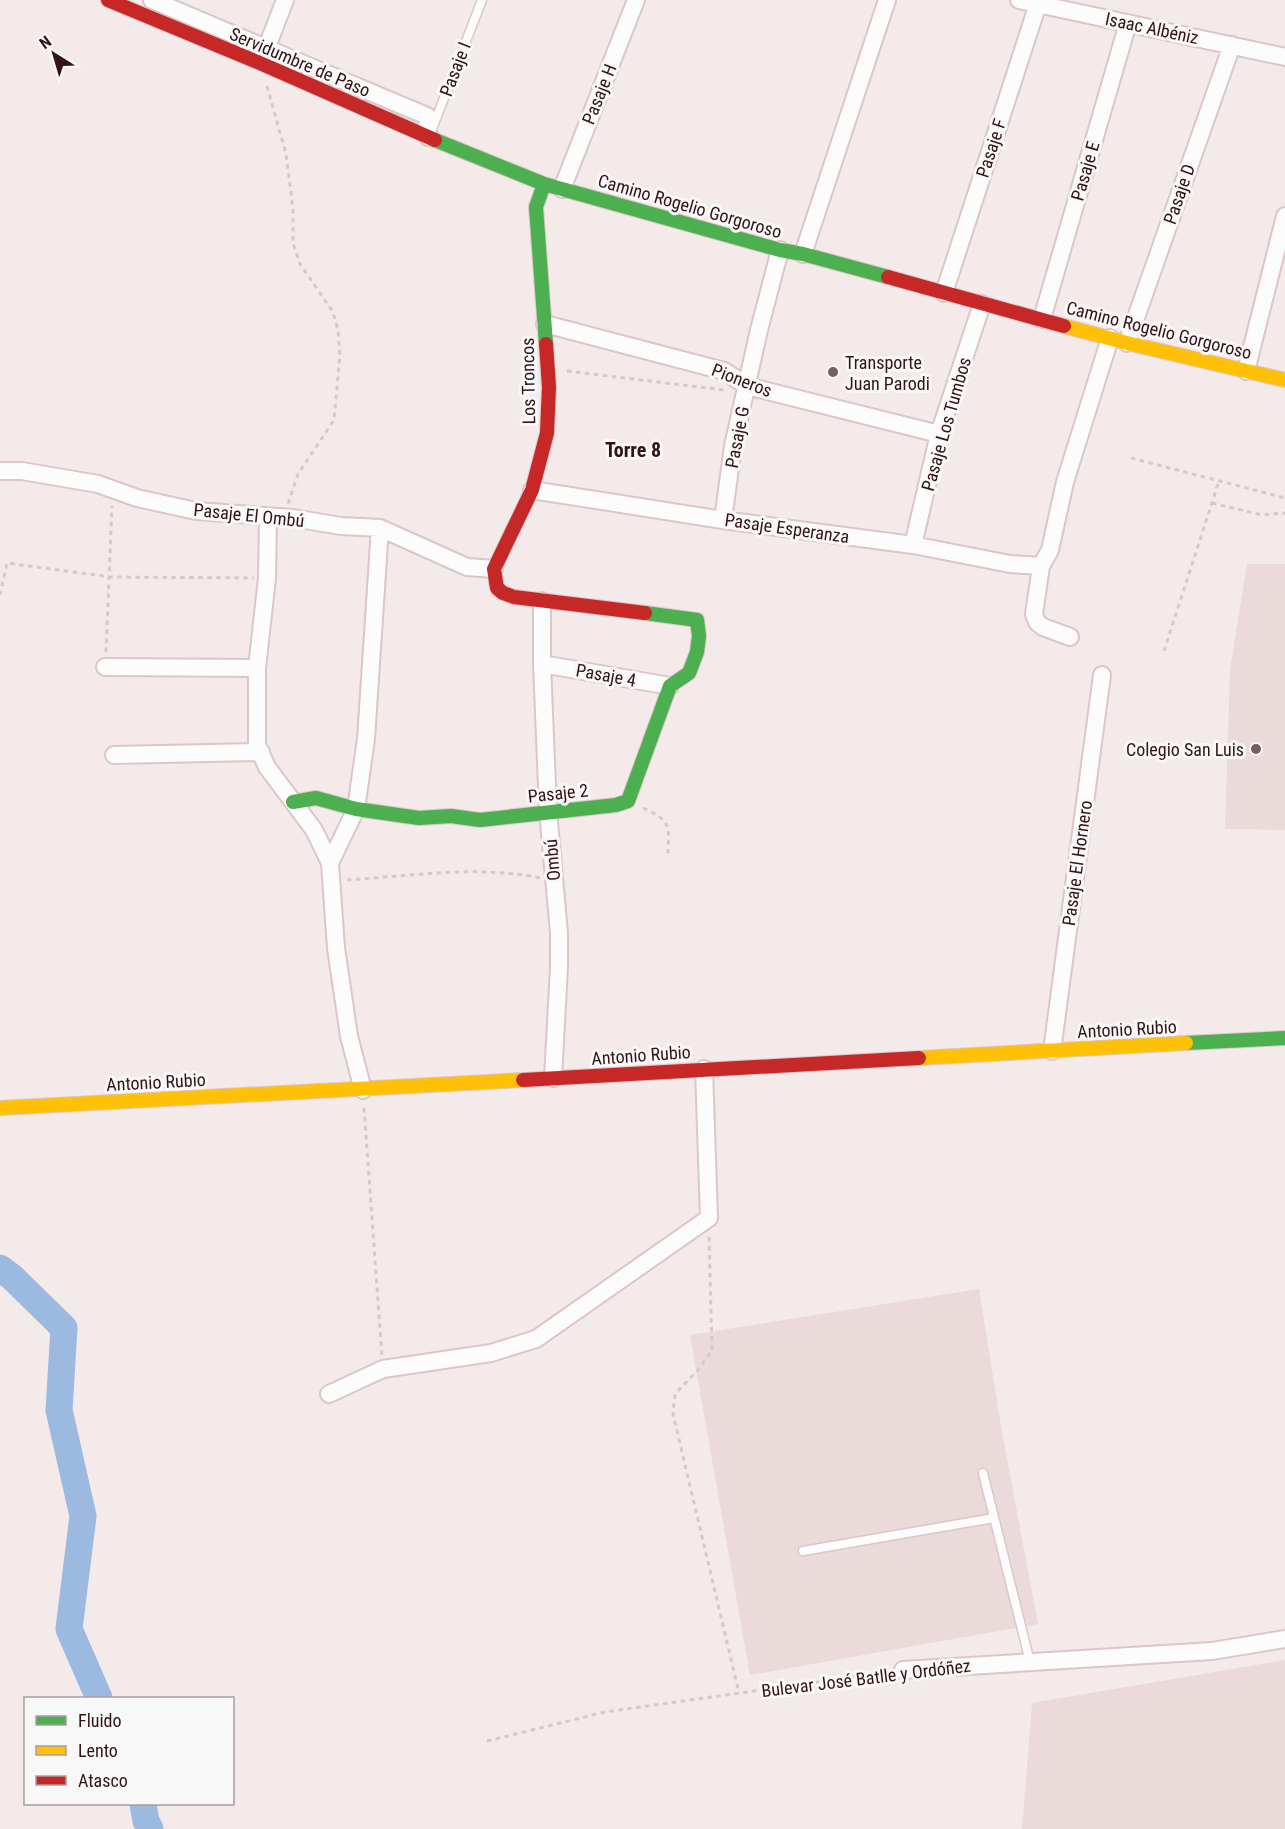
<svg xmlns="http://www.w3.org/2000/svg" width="1285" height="1829" font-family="'Roboto Condensed',sans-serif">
<rect width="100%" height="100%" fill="#f4eaea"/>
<path fill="#eadada" d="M 1247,564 L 1285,564 L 1285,830 L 1225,829 L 1230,670 Z
M 979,1289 L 1002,1432 L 1038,1624 L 750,1675 L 690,1335 Z
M 1285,1660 L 1285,1829 L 1022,1829 L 1032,1703 Z"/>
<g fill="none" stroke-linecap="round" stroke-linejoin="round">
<path stroke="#9cb9e0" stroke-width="27" d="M 0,1268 L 12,1277 L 64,1328 L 59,1410 L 83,1516 L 69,1629 L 99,1698
M 143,1804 L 146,1821 L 150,1829"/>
<defs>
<path id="lane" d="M 432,129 L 482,0
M 983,1473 L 1030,1662
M 803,1551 L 994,1518"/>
<path id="street" d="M 152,0 L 427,116 L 428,137
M 1019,0 L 1285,57
M 263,57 L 285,0
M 562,189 L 636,0
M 803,254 L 887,0
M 944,293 L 1038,4
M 1042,319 L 1128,23
M 545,324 L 724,371 L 747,386 L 939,434
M 1127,343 L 1232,45
M 1246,371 L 1285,216
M 0,471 L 22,471 L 98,484 L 137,498 L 196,511 L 293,518 L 341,526 L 380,528 L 467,567 L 494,569
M 532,490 L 723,520 L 913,545 L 1010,564 L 1041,566
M 268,516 L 267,578 L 257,668 L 257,745 L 267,767 L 314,830 L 330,863 L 336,948 L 349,1036 L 363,1090
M 723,520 L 733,446 L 759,330 L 780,250
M 913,545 L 939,434 L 982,304
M 542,601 L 542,664 L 548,811 L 559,933 L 559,967 L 553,1078
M 1070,637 L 1043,627 L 1037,622 L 1034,614 L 1041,566 L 1050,550 L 1065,482 L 1110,338
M 542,664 L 670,686
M 105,667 L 257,668
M 114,755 L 261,752
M 330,863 L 356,809 L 366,739 L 380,528
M 1052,1051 L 1102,675
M 329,1394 L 383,1369 L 491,1353 L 536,1339 L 709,1218 L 704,1069
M 903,1670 L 1212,1651 L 1285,1639"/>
<path id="fast" d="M 435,140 L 544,184 L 780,250 L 803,254 L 888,277
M 544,184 L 536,207 L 546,344
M 293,802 L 316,798 L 356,809 L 419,818 L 451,816 L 480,820 L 616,805 L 628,801 L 670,686 L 689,673 L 697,652 L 699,636 L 697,620 L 645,613
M 1186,1043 L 1285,1038"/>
<path id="slow" d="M 1064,326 L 1127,343 L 1285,380
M 919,1058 L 1186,1043
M 0,1108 L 523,1080"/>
<path id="jam" d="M 108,0 L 260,63 L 435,140
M 888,277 L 1064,326
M 546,344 L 549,387 L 547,433 L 532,490 L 494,569 L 497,588 L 503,593 L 514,597 L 645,613
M 523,1080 L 919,1058"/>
</defs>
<use href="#lane" stroke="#dcc6c7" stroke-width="11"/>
<use href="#street" stroke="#dcc6c7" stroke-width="20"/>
<use href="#fast" stroke="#dcc6c7" stroke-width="16"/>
<use href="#slow" stroke="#dcc6c7" stroke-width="16"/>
<use href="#jam" stroke="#dcc6c7" stroke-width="16"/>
<path stroke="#d2cacb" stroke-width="3" stroke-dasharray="4.5 4.5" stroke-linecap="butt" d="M 267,86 L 286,154 L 293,209 L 293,243 L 300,264 L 333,312 L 338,330 L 340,355 L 334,420 L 298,474 L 288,504
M 567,371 L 724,390
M 1131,458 L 1285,498
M 1212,503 L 1262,515 L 1285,513
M 0,595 L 7,563 L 110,577 L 254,578
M 1164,651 L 1219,481
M 106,652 L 112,506
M 643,808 C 674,822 668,827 668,858
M 347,880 C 411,876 477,865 541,878
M 364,1108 L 382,1356
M 709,1237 L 712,1350 L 699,1369 L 675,1394 L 673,1414 L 739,1693
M 487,1741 L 605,1712 L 889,1672"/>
<use href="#lane" stroke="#fdfcfc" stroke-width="8"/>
<use href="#street" stroke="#fdfcfc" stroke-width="16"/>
<use href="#fast" stroke="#4caf50" stroke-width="14"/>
<use href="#slow" stroke="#ffc107" stroke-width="14"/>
<use href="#jam" stroke="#c62828" stroke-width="14"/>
</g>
<g fill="#775e60" stroke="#f8f8f8" stroke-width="2">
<circle cx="833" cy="372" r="6"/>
<circle cx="1256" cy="749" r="6"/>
</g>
<g text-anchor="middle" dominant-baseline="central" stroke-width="6" stroke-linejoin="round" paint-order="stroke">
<g font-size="18" fill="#341216" stroke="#f8f8f8">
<text transform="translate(1152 28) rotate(12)">Isaac Albéniz</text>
<text transform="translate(300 62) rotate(23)">Servidumbre de Paso</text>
<text transform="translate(455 69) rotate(-69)">Pasaje I</text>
<text transform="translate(599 94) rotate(-68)">Pasaje H</text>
<text transform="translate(991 148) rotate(-72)">Pasaje F</text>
<text transform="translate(1085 171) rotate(-74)">Pasaje E</text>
<text transform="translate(1179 194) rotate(-71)">Pasaje D</text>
<text transform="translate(690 206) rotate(16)">Camino Rogelio Gorgoroso</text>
<text transform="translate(1159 330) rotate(14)">Camino Rogelio Gorgoroso</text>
<text transform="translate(742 380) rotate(21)">Pioneros</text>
<text transform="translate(528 381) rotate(-91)">Los Troncos</text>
<text transform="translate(946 424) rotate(-74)">Pasaje Los Tumbos</text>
<text transform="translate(737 437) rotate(-79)">Pasaje G</text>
<text transform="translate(249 515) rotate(6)">Pasaje El Ombú</text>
<text transform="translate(787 528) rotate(8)">Pasaje Esperanza</text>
<text transform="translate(606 675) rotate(10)">Pasaje 4</text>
<text transform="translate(558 793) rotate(-6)">Pasaje 2</text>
<text transform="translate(552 860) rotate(-95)">Ombú</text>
<text transform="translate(1077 863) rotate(-82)">Pasaje El Hornero</text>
<text transform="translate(1127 1029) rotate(-3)">Antonio Rubio</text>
<text transform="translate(641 1055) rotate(-4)">Antonio Rubio</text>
<text transform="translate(156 1082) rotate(-3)">Antonio Rubio</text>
<text transform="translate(866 1678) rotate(-7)">Bulevar José Batlle y Ordóñez</text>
</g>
<g font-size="18" fill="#341216" stroke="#f8f8f8" text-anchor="start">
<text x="845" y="362">Transporte<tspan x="845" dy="21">Juan Parodi</tspan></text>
<text x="1244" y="749" text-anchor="end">Colegio San Luis</text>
</g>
<g font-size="20" font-weight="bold" fill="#341216" stroke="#f8f8f8">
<text x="633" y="450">Torre 8</text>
</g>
</g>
<rect x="24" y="1697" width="210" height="108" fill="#f8f8f8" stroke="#aa9c9e" stroke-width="1.5"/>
<rect x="36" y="1716" width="30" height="9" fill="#4caf50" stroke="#aa9c9e" stroke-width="1.5"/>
<text x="78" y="1727" font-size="18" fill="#341216">Fluido</text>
<rect x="36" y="1746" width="30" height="9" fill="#ffc107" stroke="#aa9c9e" stroke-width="1.5"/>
<text x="78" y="1757" font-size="18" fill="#341216">Lento</text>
<rect x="36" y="1776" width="30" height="9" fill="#c62828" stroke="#aa9c9e" stroke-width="1.5"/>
<text x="78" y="1787" font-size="18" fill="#341216">Atasco</text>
<g transform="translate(54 54) rotate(323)" stroke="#f8f8f8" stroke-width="4.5" paint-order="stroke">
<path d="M0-4.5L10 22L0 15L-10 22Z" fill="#341216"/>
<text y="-9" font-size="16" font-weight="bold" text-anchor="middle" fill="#341216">N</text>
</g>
</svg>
